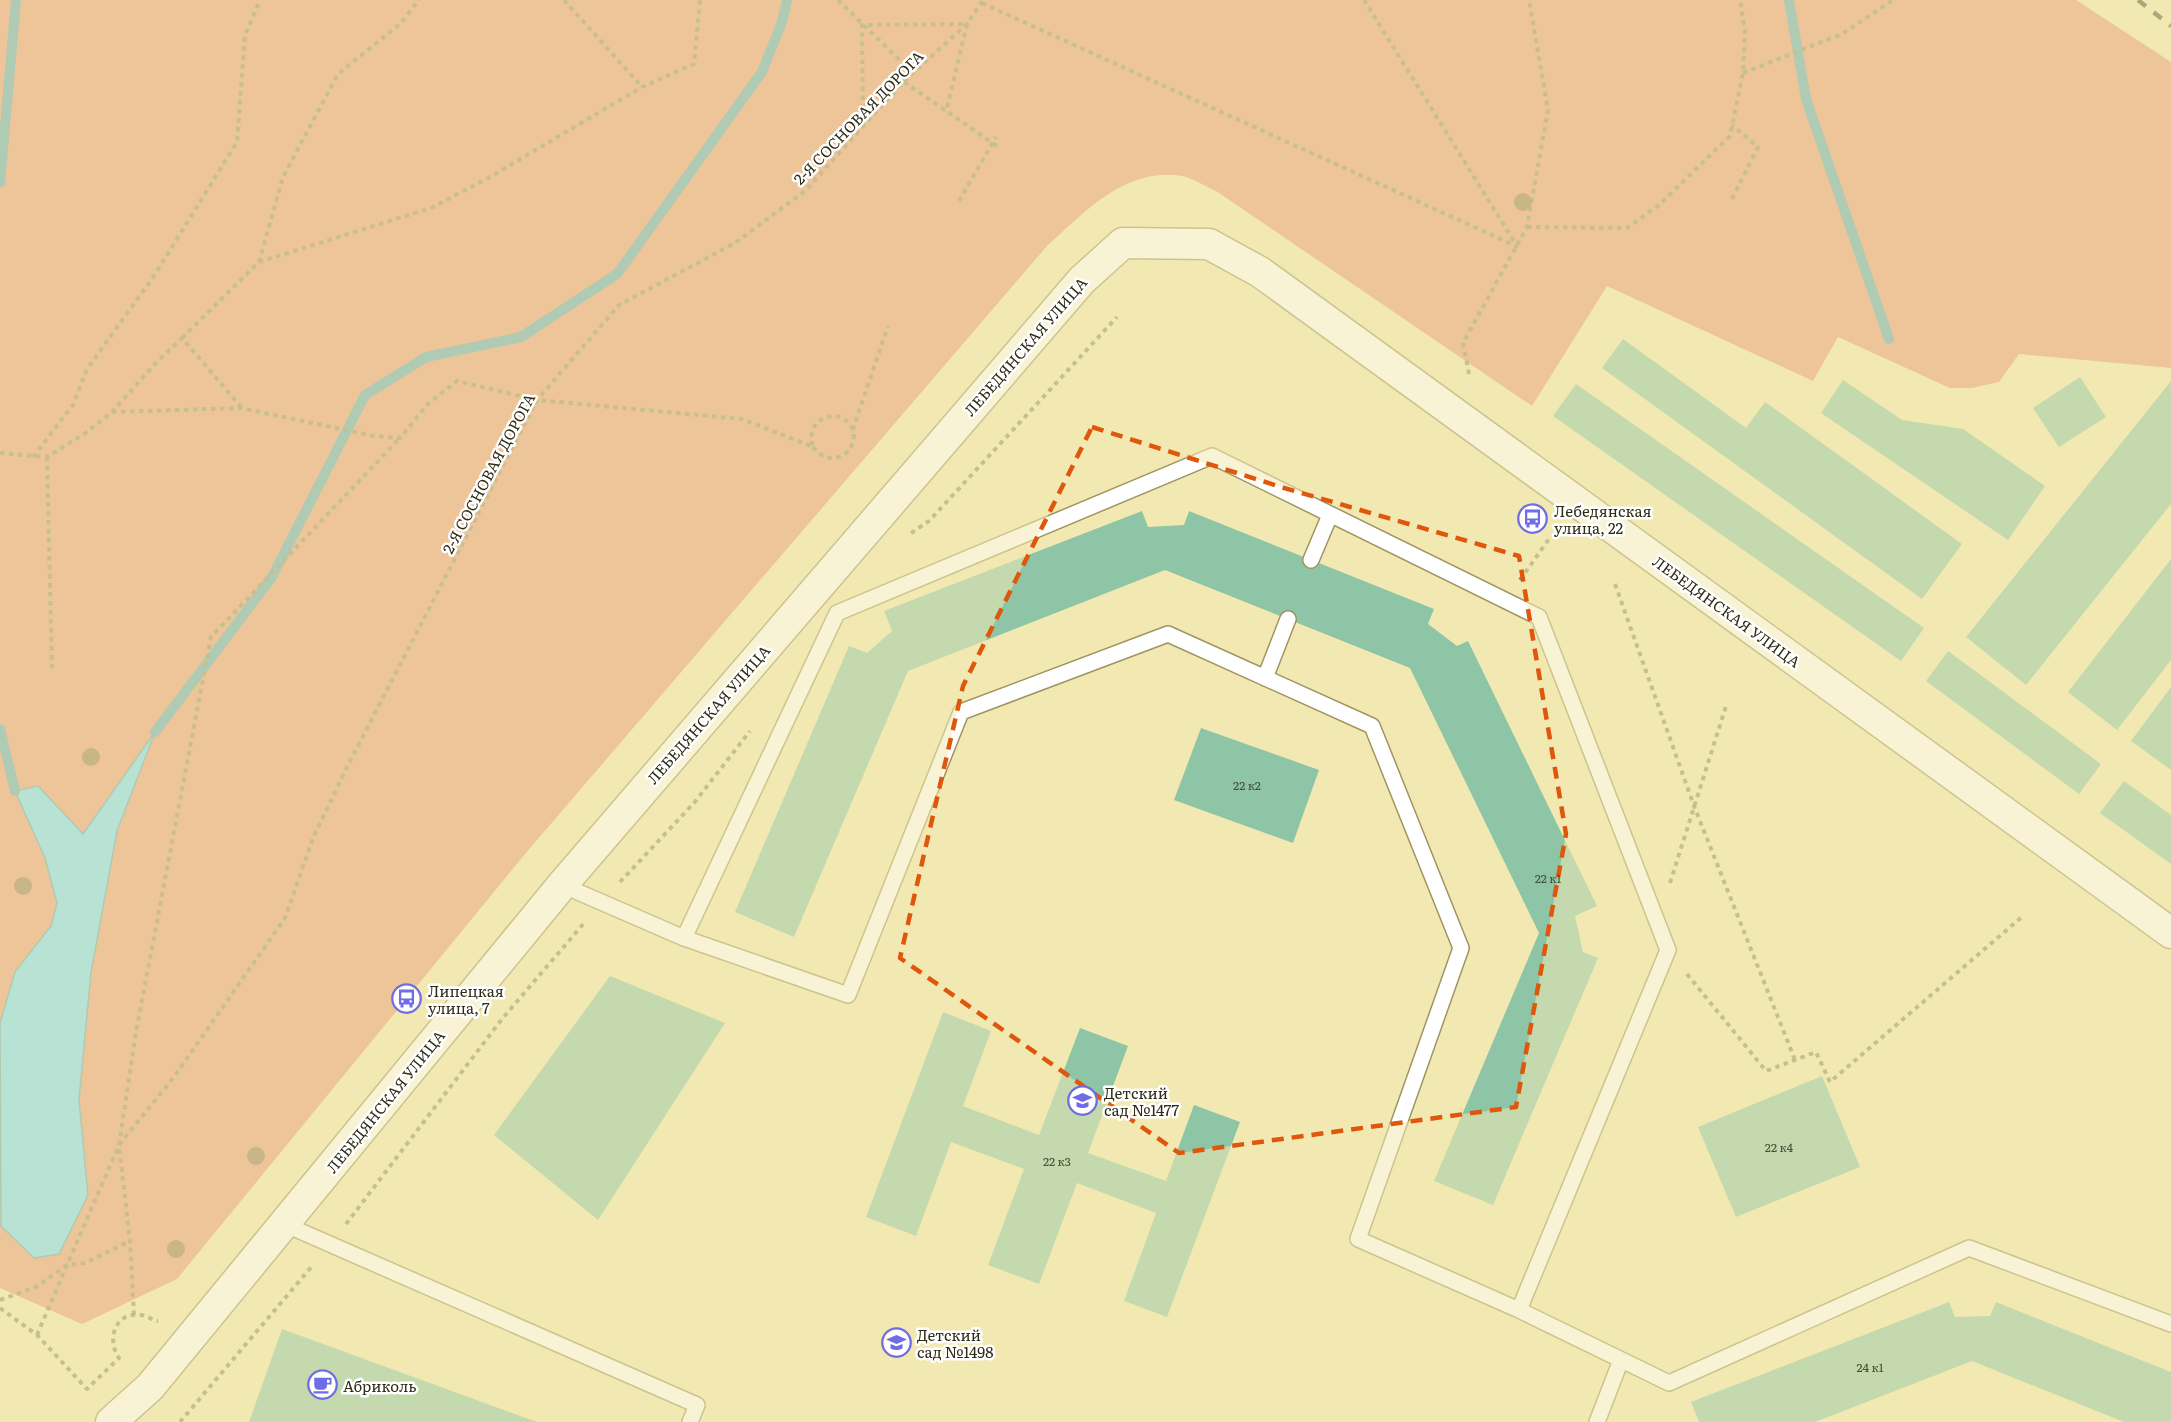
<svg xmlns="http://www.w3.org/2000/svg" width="2171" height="1422" font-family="Literata,serif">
<rect width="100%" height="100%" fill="#f2e9b2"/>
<path fill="#e9977a" d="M 0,0 L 2076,0 L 2171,62 L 2171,368 L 2019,354 L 1999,382 L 1972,388 L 1950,388 L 1838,337 L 1813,381 L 1607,286 L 1532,406 L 1216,191 C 1206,187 1193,178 1182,176 C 1125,167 1085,212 1047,246 L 525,854 L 177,1279 L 82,1324 L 0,1288 Z"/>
<path fill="#71dafa" stroke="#5da6b6" stroke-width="1.5" d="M 155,732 L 117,831 L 91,972 L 79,1100 L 88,1195 L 59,1254 L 34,1258 L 1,1226 L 0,1023 L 15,972 L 51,926 L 57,903 L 45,858 L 15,791 L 38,786 L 83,834 Z"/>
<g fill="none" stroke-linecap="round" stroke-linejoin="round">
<path stroke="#5da6b6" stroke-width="10" d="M 1789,0 L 1806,99 L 1889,339
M 0,183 L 16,0
M 0,729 L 15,791
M 155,732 L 272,577 L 365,395 L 426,357 L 521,337 L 617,274 L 762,72 L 782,22 L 787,0"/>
</g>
<path fill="#8dc5a6" d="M 1623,339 L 1746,428 L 1765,402 L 1962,544 L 1922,599 L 1602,368 Z
M 2080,377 L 2106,417 L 2059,447 L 2033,408 Z
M 1843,380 L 1902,420 L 1963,429 L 2045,486 L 2008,540 L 1821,413 Z
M 2171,381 L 2171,504 L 2026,685 L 1966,637 Z
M 1576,384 L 1924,628 L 1901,661 L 1553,416 Z
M 1142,511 L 1148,527 L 1184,525 L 1189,511 L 1434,609 L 1428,624 L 1457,646 L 1468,641 L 1597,906 L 1575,916 L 1583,952 L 1598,958 L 1493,1205 L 1434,1181 L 1539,933 L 1410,668 L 1165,570 L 908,671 L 794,937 L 735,912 L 849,646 L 867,653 L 892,631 L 884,611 Z
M 2171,559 L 2171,660 L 2117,730 L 2068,692 Z
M 1948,651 L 2101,764 L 2079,794 L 1926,681 Z
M 2171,687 L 2171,770 L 2131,741 Z
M 1201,728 L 1319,770 L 1293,843 L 1174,800 Z
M 2124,781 L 2171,815 L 2171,864 L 2100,813 Z
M 610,976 L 725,1023 L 598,1220 L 494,1135 Z
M 943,1012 L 991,1031 L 963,1106 L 1039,1135 L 1080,1028 L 1128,1046 L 1088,1153 L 1166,1181 L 1194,1105 L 1240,1122 L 1167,1317 L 1124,1301 L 1156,1213 L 1077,1183 L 1039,1284 L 988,1265 L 1024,1169 L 951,1142 L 916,1236 L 866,1217 Z
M 1822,1076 L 1860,1167 L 1736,1217 L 1698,1127 Z
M 1949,1302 L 1955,1317 L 1990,1316 L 1996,1302 L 2171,1372 L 2171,1422 L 2124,1422 L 1972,1361 L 1815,1422 L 1699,1422 L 1691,1402 Z
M 282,1329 L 537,1422 L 249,1422 Z"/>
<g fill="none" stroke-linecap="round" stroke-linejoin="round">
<defs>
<path id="service" d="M 1311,560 L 1330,515
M 1265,678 L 1288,619
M 562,885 L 684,938 L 848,995 L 961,712 L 1168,634 L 1372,726 L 1461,948 L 1358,1239 L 1519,1310 L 1668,950 L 1539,617 L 1212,456 L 837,613 L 684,938
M 284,1224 L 697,1405 L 690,1422
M 1519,1310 L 1669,1383 L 1969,1248 L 2171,1324
M 1597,1422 L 1621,1360"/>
<path id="minor" d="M 111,1422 L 150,1387 L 562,885 L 1082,280 L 1123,243 L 1209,244 L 1260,272 L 2171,933"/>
</defs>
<use href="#service" stroke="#9e9561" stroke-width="18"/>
<use href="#minor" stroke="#9e9561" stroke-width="33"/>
<path stroke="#938d66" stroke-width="4" stroke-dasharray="4.5 4.5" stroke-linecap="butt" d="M 564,0 L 642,87
M 838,0 L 913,73
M 1364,0 L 1517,246
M 982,3 L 1518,247
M 1743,73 L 1842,34 L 1893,0
M 904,82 L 997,146
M 863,127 L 862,25 L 967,24 L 946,112
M 1732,199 L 1758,147 L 1732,125
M 959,201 L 996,137
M 1527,227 L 1627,228 L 1659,205 L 1730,136 L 1743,73 L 1745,31 L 1740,0
M 259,262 L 283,177 L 338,74 L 400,24 L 419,0
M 182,338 L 259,262 L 431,208 L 490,177 L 642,87 L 694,64 L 700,0
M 1469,374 L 1463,343 L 1527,227 L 1548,110 L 1529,0
M 112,412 L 241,408 L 374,436 L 400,438 L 428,404 L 457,381 L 537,400 L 742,419 L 813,447 C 806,426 823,411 844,418 L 853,429
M 813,447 C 829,469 859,455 853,429 L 888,326
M 0,453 L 47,457 L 87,432 L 112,412 L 155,364 L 182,338 L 242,408
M 33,457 L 73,405 L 87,369 L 154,276 L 237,142 L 245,35 L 260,0
M 47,457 L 52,670
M 911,533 L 929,521 L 1117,317
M 1520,580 L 1551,536
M 1615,584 L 1694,806 L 1795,1060
M 620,882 L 694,803 L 750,731
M 1670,883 L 1727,703
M 1687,974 L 1766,1071 L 1816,1052 L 1830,1082 L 2023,916
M 346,1224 L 502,1019 L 585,922
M 0,1300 L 36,1287 L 67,1265 L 119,1145 L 136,1032 L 211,637 L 400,438
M 0,1308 L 37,1335 L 87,1389 L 119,1358 C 106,1340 115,1311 141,1315 C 148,1316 154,1321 158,1321
M 134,1315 L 130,1241 L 119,1145 L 174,1077 L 285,918 L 313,838 L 346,769 L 537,400 L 619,305 L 735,243 L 805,191 L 903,82 L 967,24 L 983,0
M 37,1335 L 67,1265 L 85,1263 L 130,1241
M 180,1422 L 313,1265"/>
<use href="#service" stroke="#fff" stroke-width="15"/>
<use href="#minor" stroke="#fff" stroke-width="30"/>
<path stroke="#5b573a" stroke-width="4.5" stroke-dasharray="10 10" stroke-linecap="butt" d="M 2138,0 L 2171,26"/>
</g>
<g fill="#987854">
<circle cx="1523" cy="202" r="9"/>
<circle cx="91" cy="757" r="9"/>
<circle cx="23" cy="886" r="9"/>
<circle cx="256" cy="1156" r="9"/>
<circle cx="176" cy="1249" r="9"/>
</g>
<path d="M0 0H2171V1422H0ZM 1092,427 L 1281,487 L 1519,556 L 1566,834 L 1516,1107 L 1179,1153 L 900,958 L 963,686 Z" fill="#f2e9b2" fill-opacity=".55" fill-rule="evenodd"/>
<path fill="none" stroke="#df570c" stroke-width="4.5" stroke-dasharray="12 8" stroke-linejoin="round" d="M 1092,427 L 1281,487 L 1519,556 L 1566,834 L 1516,1107 L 1179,1153 L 900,958 L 963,686 Z"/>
<defs>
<symbol id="bus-ring" viewBox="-11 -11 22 22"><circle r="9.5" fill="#fff" stroke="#6e6ce6" stroke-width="1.5"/><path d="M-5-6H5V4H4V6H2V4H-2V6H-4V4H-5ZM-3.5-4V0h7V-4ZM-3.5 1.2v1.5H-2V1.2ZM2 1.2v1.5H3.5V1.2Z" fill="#6e6ce6"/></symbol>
<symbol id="school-ring" viewBox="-11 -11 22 22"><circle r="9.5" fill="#fff" stroke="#6e6ce6" stroke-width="1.5"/><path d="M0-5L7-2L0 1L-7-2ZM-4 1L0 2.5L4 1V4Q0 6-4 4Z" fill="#6e6ce6"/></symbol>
<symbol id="cafe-ring" viewBox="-11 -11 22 22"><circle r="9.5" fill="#fff" stroke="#6e6ce6" stroke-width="1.5"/><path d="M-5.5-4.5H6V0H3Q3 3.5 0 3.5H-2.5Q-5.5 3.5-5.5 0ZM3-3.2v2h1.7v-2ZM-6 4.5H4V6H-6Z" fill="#6e6ce6"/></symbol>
</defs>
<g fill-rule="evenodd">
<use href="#bus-ring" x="1516" y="502" width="33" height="33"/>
<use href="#bus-ring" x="390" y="982" width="33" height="33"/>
<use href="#school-ring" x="1066" y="1084" width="33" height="33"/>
<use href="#school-ring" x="880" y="1326" width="33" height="33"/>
<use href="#cafe-ring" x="306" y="1368" width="33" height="33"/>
</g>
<g text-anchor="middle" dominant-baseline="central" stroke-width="5" stroke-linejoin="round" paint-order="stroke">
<g font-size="12" fill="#46523a">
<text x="1247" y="785">22 к2</text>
<text x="1548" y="878">22 к1</text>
<text x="1779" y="1147">22 к4</text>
<text x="1057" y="1161">22 к3</text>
<text x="1870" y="1367">24 к1</text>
</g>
<g font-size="15" fill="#2f2c16" stroke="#fff">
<text transform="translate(858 117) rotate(-46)">2-Я СОСНОВАЯ ДОРОГА</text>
<text transform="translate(1025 346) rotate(-49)">ЛЕБЕДЯНСКАЯ УЛИЦА</text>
<text transform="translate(488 473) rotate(-62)">2-Я СОСНОВАЯ ДОРОГА</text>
<text transform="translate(1727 611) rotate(36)">ЛЕБЕДЯНСКАЯ УЛИЦА</text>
<text transform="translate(708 714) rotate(-49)">ЛЕБЕДЯНСКАЯ УЛИЦА</text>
<text transform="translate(385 1101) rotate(-51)">ЛЕБЕДЯНСКАЯ УЛИЦА</text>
</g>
<g font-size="15" fill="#2f2c16" stroke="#fff" text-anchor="start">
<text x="1554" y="510">Лебедянская<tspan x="1554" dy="17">улица, 22</tspan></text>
<text x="428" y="990">Липецкая<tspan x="428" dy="17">улица, 7</tspan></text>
<text x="1104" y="1092">Детский<tspan x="1104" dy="17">сад №1477</tspan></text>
<text x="917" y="1334">Детский<tspan x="917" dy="17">сад №1498</tspan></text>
<text x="343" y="1385">Абриколь</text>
</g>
</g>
</svg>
